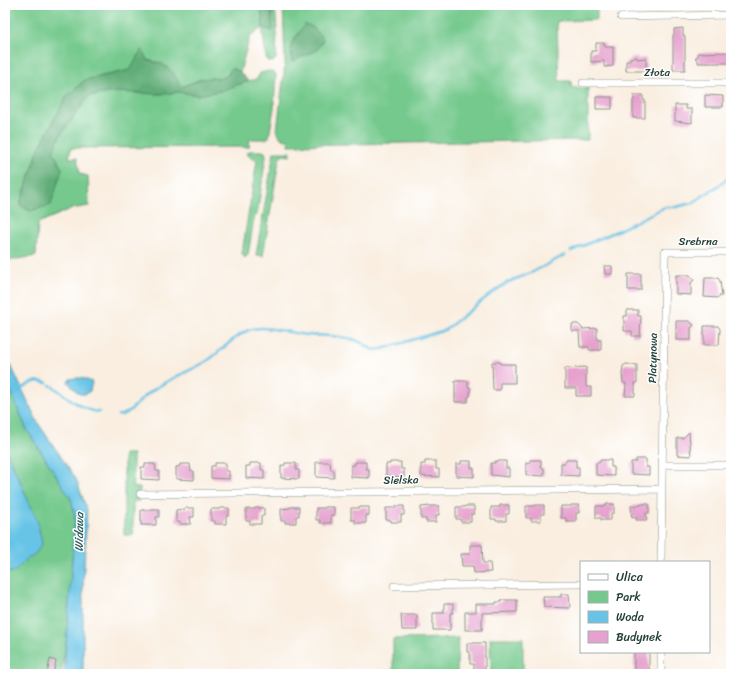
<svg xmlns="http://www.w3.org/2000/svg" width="736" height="679" font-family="Sriracha,sans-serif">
<rect width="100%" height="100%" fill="#fff"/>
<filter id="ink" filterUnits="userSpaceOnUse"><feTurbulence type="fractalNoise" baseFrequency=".025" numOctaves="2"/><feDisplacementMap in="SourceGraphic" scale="8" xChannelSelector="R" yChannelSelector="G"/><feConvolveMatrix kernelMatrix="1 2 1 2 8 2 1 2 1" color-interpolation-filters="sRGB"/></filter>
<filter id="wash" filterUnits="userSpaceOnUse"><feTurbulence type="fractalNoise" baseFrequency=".012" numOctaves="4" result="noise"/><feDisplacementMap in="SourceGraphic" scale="16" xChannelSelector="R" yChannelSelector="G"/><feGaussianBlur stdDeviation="0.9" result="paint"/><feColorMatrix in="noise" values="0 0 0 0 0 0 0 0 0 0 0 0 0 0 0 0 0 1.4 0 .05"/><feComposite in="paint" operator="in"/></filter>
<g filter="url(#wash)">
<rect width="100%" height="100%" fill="#f9eee0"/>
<path fill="#75c98d" stroke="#4a8360" d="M 5,5 L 260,5 L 262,15 L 263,27 L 273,31 L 271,5 L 275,5 L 277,32 L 276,59 L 273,62 L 268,61 L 266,57 L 262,28 L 250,36 L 240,72 L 232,68 L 226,77 L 201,79 L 181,87 L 162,63 L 147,60 L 130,70 L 85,80 L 67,96 L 40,146 L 20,204 L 62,169 L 53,151 L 61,134 L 89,96 L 115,92 L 160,94 L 179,92 L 198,95 L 220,91 L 248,81 L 257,79 L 260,73 C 266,72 270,69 276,74 L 274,108 L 269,137 L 266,139 L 250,139 L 249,147 L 71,148 L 69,158 L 77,158 L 80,174 L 88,176 L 89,206 L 71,209 L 38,223 L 36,256 L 5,261 Z
M 283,5 L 597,5 L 597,20 L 557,21 L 559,81 L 571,81 L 572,88 L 588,88 L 588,140 L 289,145 L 289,141 L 281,138 L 277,131 L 285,64 Z
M 249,151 L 262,151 L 265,152 L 266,156 L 257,215 L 254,218 L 248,255 L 245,258 L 242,253 L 257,160 L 252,159 L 247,154 Z
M 274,152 L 290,152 L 290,156 L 281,155 L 279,160 L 263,256 L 256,255 Z
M 5,377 L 26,428 L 71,499 L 75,516 L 67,638 L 61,674 L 5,674 Z
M 124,454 L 133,454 L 133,487 L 140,488 L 139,501 L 133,501 L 133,535 L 124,535 Z
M 458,638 L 457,674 L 393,674 L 393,639 Z
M 490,638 L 523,638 L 523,674 L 491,674 Z"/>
<path fill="#60ad78" stroke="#407556" d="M 260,5 L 271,5 L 273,31 L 263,28 L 262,15 Z
M 305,24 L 313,27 L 323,39 L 318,49 L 292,62 L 291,44 Z
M 142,49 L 147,60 C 166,64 173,69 181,87 L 201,79 L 226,77 L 232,68 L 240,72 L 248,81 L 220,91 L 198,95 L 179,92 L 160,94 L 115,92 L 89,96 L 61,134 L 53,151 L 62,169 L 51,205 L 30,211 L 20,205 L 40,146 L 67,96 L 85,80 L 130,70 Z"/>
<path fill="#68c4e6" stroke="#44808d" d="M 5,353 L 38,423 L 76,479 L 87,510 L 83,586 L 83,674 L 64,674 L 75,516 L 71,499 L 26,428 L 5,377 Z
M 75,378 L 82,378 L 92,382 L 90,391 L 86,394 L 79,394 L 68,382 L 70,379 Z
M 5,448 L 37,520 L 42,543 L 36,553 L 25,561 L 15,571 L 5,574 Z"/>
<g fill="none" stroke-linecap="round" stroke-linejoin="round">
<path stroke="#68c4e6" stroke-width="2.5" d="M 571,251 L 619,230 L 665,207 L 676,207 L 692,203 L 718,186 L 727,179 L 731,174
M 50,385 C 66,394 79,410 99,412
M 20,389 C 31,384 35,378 47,383
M 118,415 C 128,417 140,399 149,393 C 167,379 189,372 207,361 C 221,352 234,335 249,330 C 266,324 291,334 309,335 C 324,336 340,335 355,340 C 362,342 367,346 373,350 L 382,349 L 445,330 L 492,293 L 508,282 L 533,272 L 565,255"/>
</g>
<g id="blocks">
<path fill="#e6a1ce" d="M 683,28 L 683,36 L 685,36 L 685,70 L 673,70 L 673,35 L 674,35 L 674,29 Z
M 596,43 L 604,43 L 605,47 L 613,47 L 613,66 L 604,67 L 604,61 L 591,62 L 591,51 L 596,51 Z
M 731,52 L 731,63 L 698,63 L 698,60 L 695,58 L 698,56 L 698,53 Z
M 637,57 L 637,59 L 646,58 L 646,71 L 626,71 L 626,61 L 630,61 L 630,58 Z
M 634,95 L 643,95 L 643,100 L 645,100 L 645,118 L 633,118 L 633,100 L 634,100 Z
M 705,95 L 723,96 L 723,107 L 705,107 Z
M 596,97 L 612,97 L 612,109 L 596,109 Z
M 675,105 L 686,105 L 686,109 L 692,109 L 692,123 L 675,121 Z
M 604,266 L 612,266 L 612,274 L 605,274 Z
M 628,274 L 641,274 L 641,290 L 628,290 Z
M 676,275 L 690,275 L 694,280 L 691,283 L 691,295 L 676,294 Z
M 705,278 L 718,278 L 720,281 L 722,296 L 719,296 L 719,298 L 704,297 Z
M 627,310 L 638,310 L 638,316 L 641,316 L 640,336 L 632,336 L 632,331 L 624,331 L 624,316 L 627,316 Z
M 676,321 L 689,321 L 694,325 L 691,328 L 691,340 L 676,340 Z
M 572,324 L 578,324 L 583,329 L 597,328 L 597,340 L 601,340 L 601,350 L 589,350 L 589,347 L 580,347 L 579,331 L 572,331 Z
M 704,326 L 718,326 L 720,329 L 719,345 L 704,345 Z
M 492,362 L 500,362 L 500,364 L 515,364 L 515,383 L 500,383 L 500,390 L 493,390 Z
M 626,364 L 637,365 L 637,383 L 635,383 L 635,396 L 625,396 L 626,383 L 623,383 L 622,374 L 623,366 Z
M 586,367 L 586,387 L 591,387 L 591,396 L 576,396 L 576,388 L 565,388 L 565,368 Z
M 455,381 L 468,381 L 468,387 L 470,387 L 470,396 L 468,397 L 468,402 L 455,402 Z
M 689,432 L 691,456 L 677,455 L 677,438 L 683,438 Z
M 636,459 L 646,459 L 646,467 L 649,467 L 649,475 L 631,474 L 631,462 L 636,462 Z
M 530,460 L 541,460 L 541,468 L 544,468 L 544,476 L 526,475 L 526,463 L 530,463 Z
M 566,460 L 576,460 L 576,467 L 579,467 L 579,476 L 561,475 L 561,463 L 565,463 Z
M 600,460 L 611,460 L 611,467 L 614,467 L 614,476 L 596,475 L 596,463 L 600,462 Z
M 425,461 L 436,461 L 436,469 L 439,469 L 439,477 L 421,476 L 421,464 L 425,464 Z
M 461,461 L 471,461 L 471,468 L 474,468 L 474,477 L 456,476 L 456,464 L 461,464 Z
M 495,461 L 506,461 L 506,468 L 509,468 L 509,477 L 491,475 L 491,463 L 495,463 Z
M 316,462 L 330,462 L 331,470 L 334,470 L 334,478 L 316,477 Z
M 355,462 L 366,462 L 366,469 L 369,469 L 369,478 L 351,477 L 351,465 L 355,465 Z
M 390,462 L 401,462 L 401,469 L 404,469 L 404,477 L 386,476 L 386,464 L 390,464 Z
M 215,463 L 226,463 L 226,471 L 229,471 L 229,479 L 211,478 L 211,466 L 215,466 Z
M 250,463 L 261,463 L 261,470 L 264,470 L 264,479 L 246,478 L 246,466 L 250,466 Z
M 285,463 L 296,463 L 296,470 L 299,470 L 299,479 L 281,478 L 281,466 L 285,465 Z
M 145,464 L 155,464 L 156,471 L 159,471 L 159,480 L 141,479 L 141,467 L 145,467 Z
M 180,464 L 190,464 L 191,471 L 194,471 L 194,480 L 176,479 L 176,467 L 180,466 Z
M 606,504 L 614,504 L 614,513 L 611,513 L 611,520 L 601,520 L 601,518 L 596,518 L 596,506 L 606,506 Z
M 641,504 L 649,504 L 649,513 L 646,513 L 647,520 L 636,520 L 636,517 L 632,518 L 631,506 L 641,505 Z
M 500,505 L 509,505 L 509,514 L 506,514 L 506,521 L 496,521 L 496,519 L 491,519 L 491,507 L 500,507 Z
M 535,505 L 544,505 L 544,514 L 541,514 L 541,521 L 531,521 L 531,518 L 526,518 L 526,506 L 535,506 Z
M 571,505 L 579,505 L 579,513 L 576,513 L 576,521 L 566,521 L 566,518 L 561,518 L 561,506 L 571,506 Z
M 395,506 L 404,506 L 404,515 L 401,515 L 401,522 L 391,522 L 391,520 L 386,520 L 386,508 L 395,508 Z
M 430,506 L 439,506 L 439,515 L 436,515 L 436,522 L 426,522 L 426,519 L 421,519 L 421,507 Z
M 465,506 L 474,506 L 474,514 L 471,514 L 471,522 L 461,522 L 460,519 L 456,519 L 456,507 L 465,507 Z
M 290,507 L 299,507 L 299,516 L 296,516 L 296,523 L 285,523 L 285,521 L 281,521 L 281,509 L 290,508 Z
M 325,507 L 334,507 L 334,515 L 331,515 L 331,523 L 320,523 L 320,520 L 316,520 L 316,508 L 325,508 Z
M 360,507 L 369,507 L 369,515 L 366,515 L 366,523 L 355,523 L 355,520 L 351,520 L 351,508 L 360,508 Z
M 185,508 L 194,508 L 194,517 L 190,517 L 191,524 L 180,524 L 180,522 L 176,522 L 176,510 L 185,509 Z
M 220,508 L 229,508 L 229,516 L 226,516 L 226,524 L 215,524 L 215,521 L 211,521 L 211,509 L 220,509 Z
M 255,508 L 264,508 L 264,516 L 261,516 L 261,524 L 250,524 L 250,521 L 246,521 L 246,509 L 255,509 Z
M 150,509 L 159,509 L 159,517 L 156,517 L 156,525 L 141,525 L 141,510 L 150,510 Z
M 470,545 L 482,545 L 483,563 L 490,563 L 491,572 L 474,573 L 473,566 L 462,566 L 461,554 L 470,554 Z
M 561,594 L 569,594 L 570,608 L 544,607 L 543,597 L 561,597 Z
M 501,600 L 517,600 L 517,612 L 482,613 L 482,630 L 465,630 L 465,612 L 476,612 L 476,604 L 496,604 L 496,602 L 501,602 Z
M 444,604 L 453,604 L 453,613 L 450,613 L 450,630 L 433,630 L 433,613 L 444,613 Z
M 401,615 L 417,615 L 417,630 L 402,630 Z
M 467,643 L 485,643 L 485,672 L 474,672 L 474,664 L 470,664 L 470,652 L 467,652 Z
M 634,652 L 649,652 L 649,673 L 634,672 Z
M 50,659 L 56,661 L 53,674 L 47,674 Z"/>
</g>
</g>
<g filter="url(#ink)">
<use href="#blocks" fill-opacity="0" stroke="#8c968a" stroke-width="1"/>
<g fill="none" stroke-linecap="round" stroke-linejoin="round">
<defs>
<path id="minor" d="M 621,17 L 731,15
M 583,83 L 731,83
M 663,465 L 731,465
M 140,494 L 662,489
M 661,562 L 665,252 L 731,252
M 394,586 L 581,584
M 661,674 L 661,652"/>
</defs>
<use href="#minor" stroke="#8c968a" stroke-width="8"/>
<use href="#minor" stroke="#fff" stroke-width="7"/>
</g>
</g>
<g text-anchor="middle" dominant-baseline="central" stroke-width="3" stroke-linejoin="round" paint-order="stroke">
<g font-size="11" fill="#1f3d34" stroke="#fff">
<text x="657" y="72">Złota</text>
<text x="698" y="241">Srebrna</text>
<text transform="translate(653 358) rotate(-89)">Platynowa</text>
<text transform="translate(401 480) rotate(-1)">Sielska</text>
</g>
<g font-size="12" font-style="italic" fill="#315f60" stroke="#fff">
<text transform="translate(79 532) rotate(-89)">Widawa</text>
</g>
</g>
<rect width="736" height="679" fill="none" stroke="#fff" stroke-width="20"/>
<rect x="580" y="561" width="130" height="92" fill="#ffffff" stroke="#a5b1ae"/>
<rect x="588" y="574" width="20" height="6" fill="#ffffff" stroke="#a5b1ae"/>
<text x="616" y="581" font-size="12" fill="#1f3d34">Ulica</text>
<rect x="588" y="591" width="20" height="12" fill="#75c98d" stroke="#a5b1ae"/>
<text x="616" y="601" font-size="12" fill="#1f3d34">Park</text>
<rect x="588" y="611" width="20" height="12" fill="#68c4e6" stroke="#a5b1ae"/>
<text x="616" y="621" font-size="12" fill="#1f3d34">Woda</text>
<rect x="588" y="631" width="20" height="12" fill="#e6a1ce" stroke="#a5b1ae"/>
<text x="616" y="641" font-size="12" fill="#1f3d34">Budynek</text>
</svg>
